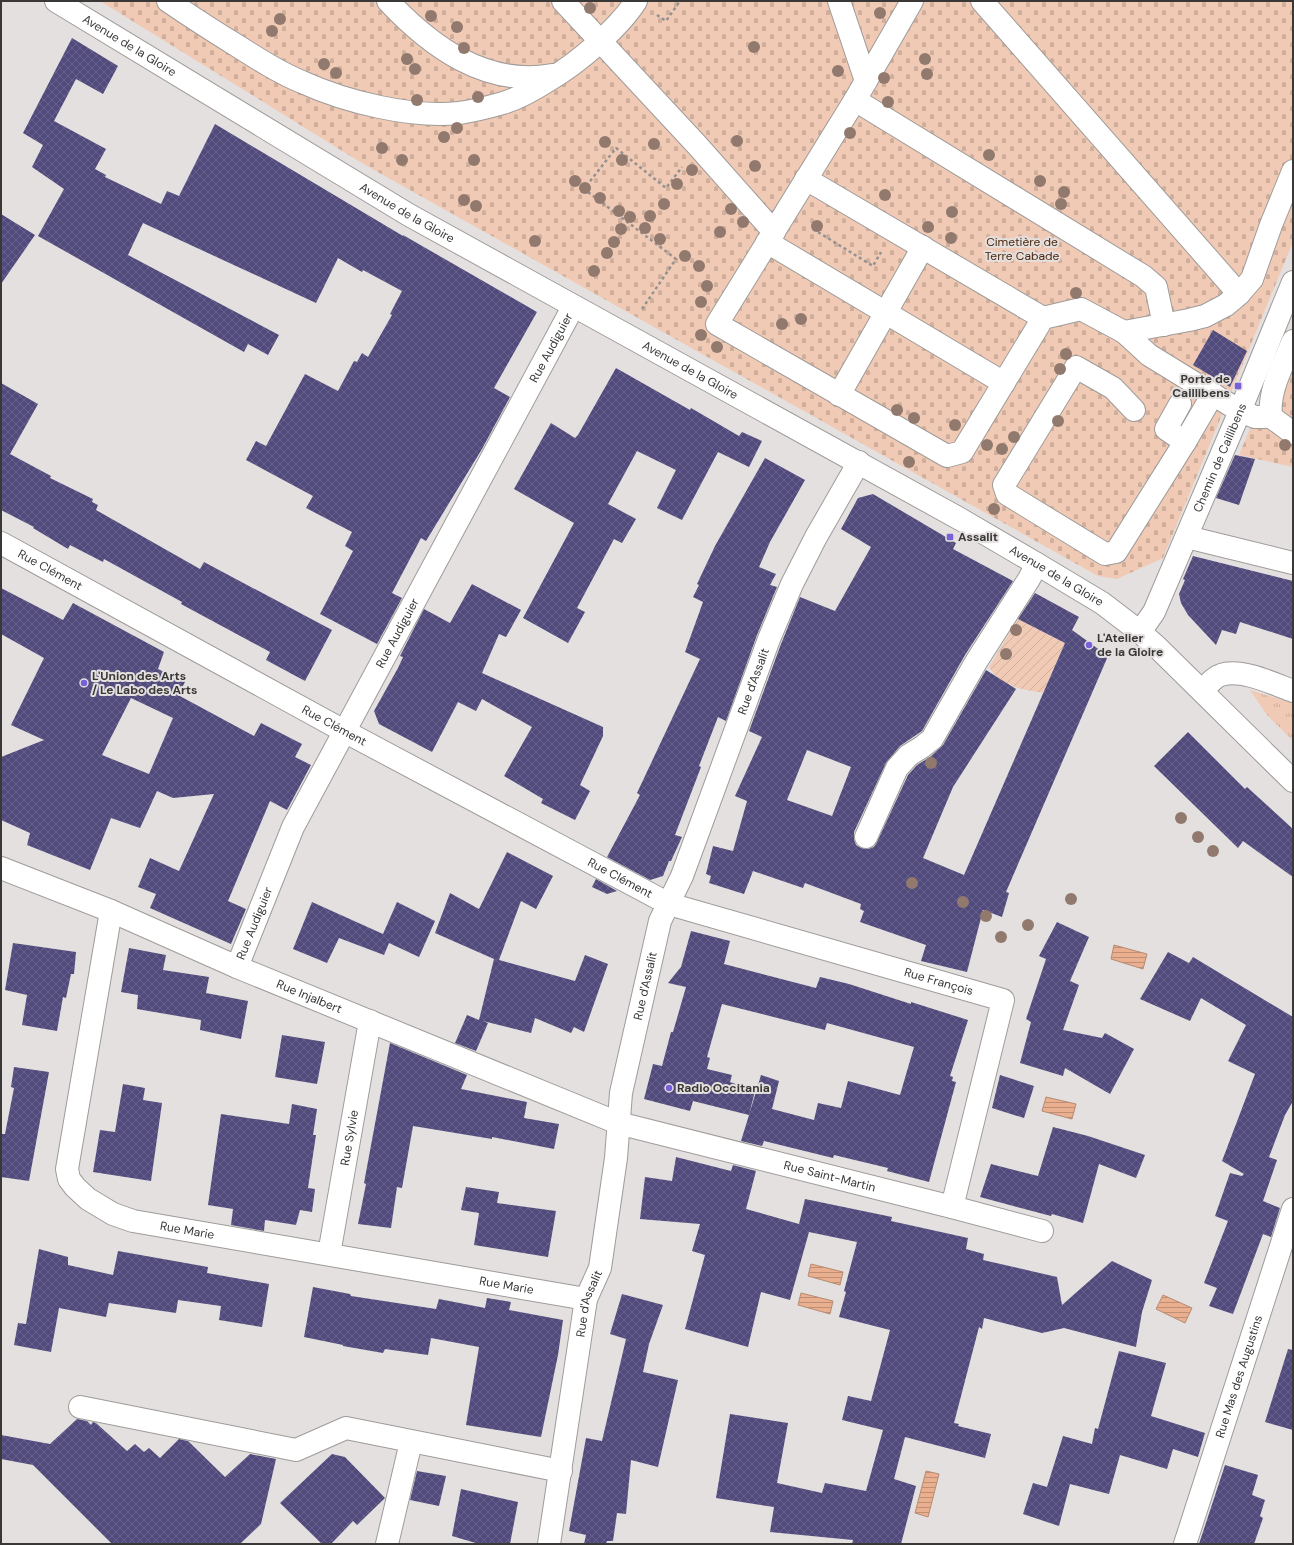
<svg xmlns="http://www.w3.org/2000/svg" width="1294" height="1545" font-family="'DM Sans',sans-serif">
<defs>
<pattern id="grass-tufts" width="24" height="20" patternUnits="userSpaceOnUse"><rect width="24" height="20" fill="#f0cab5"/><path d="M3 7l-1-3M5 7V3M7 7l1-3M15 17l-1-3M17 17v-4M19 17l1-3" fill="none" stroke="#cfae9c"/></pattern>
<pattern id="cemetery-stones" width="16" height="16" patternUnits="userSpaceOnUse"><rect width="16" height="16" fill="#f0cab5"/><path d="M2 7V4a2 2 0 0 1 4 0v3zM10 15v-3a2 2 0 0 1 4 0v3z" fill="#cfae9c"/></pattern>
<pattern id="garden-furrows" width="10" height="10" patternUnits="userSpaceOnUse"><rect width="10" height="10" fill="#f0cab5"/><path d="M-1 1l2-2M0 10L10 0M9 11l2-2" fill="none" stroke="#cfae9c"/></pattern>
<pattern id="water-rules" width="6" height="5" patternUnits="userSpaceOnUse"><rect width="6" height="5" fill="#eaaf8e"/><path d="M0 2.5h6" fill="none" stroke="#bf8f75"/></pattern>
<pattern id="building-cross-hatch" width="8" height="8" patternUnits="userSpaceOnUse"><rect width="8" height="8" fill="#514a7c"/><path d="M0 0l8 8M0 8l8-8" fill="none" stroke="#68628a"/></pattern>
</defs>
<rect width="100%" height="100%" fill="#e4e0df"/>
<path fill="url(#grass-tufts)" d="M 1250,690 L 1293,703 L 1293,741 L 1267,715 Z"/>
<path fill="url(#cemetery-stones)" d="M 100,1 L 1293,1 L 1293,242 L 1163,558 L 1117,579 L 1098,576 L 360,162 Z
M 1293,325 L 1293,467 L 1239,455 Z"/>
<path fill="url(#garden-furrows)" d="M 1018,619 L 1065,643 L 1043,693 C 1022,689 1001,687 989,667 Z"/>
<path fill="url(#water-rules)" stroke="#b58b74" d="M 1114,945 L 1147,954 L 1143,969 L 1111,959 Z
M 1046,1097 L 1076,1104 L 1072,1119 L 1042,1111 Z
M 811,1264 L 843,1272 L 840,1285 L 808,1276 Z
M 801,1293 L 833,1301 L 830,1314 L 798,1305 Z
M 1163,1295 L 1192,1308 L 1185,1323 L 1156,1309 Z
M 926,1471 L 939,1474 L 928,1517 L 915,1513 Z"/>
<path fill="url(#building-cross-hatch)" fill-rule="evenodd" d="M 72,38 L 118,66 L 103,94 L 76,79 L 54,121 L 106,149 L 95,169 L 106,175 L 105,177 L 161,204 L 167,191 L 179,196 L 215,124 L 403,236 L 403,235 L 537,312 L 494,388 L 510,397 L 482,449 L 426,541 L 421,538 L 392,593 L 402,598 L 377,644 L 320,614 L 353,551 L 345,546 L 352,532 L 306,508 L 313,496 L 246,460 L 256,441 L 266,446 L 305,374 L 338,391 L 354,361 L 357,362 L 362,353 L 368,357 L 392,315 L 390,314 L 402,291 L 363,270 L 362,272 L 338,258 L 316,303 L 143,223 L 128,255 L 279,335 L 268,355 L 248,344 L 244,352 L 38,236 L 64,189 L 32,167 L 43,145 L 23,133 Z
M 1,214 L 35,235 L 1,284 Z
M 1213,330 L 1247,351 L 1230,387 L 1193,365 Z
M 616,368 L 690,410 L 691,408 L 739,436 L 742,432 L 762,441 L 749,467 L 718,452 L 682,520 L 657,508 L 676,470 L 637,451 L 608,504 L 636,519 L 622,543 L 614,539 L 577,608 L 585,612 L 568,643 L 523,618 L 574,523 L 514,489 L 551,423 L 575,438 L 578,435 Z
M 1,383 L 38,404 L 10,454 L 51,476 L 50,478 L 93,499 L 92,502 L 98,505 L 96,510 L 200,569 L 204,562 L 332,630 L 305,681 L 266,660 L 270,652 L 181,604 L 182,602 L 104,559 L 103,562 L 70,545 L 68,549 L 33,528 L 34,527 L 1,510 Z
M 1235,455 L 1255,459 L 1239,505 L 1216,498 Z
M 765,458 L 805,480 L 770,542 L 759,567 L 776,574 L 770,585 L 777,587 L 757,635 L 726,721 L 718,717 L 699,766 L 701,767 L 675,835 L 682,837 L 671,861 L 669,861 L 663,876 L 650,880 L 607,857 L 640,795 L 637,793 L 700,659 L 685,652 L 703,602 L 693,597 L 699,585 L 697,584 L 715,546 Z
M 873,494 L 956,543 L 953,549 L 1013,581 L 965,655 L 922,731 L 900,746 L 886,763 L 854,832 L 854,839 L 856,845 L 861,848 L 868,849 L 874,847 L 877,842 L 908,775 L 917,765 L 930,757 L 943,745 L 986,670 L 1016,689 L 953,787 L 923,858 L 964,875 L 1065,643 L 1018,619 L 1035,593 L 1079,617 L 1072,630 L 1108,656 L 1006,892 L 1009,893 L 1002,917 L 983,910 L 967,972 L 921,961 L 926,945 L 860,922 L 864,911 L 860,909 L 861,904 L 805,883 L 803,888 L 753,871 L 744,894 L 709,883 L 711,876 L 706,874 L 713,846 L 733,851 L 747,801 L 735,796 L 762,737 L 749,731 L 781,644 L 800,597 L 835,611 L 871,547 L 841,529 L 858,498 ZM 807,750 L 851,767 L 832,816 L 787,800 Z
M 1193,556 L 1293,581 L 1293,639 L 1240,622 L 1236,634 L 1222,630 L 1216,645 L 1188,615 L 1181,603 L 1179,594 L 1185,580 L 1183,579 Z
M 472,584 L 521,610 L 506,637 L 499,634 L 482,673 L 603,727 L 603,736 L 580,785 L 590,791 L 575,820 L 541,803 L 543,799 L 504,776 L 532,727 L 482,699 L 476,711 L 458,702 L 432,752 L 379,724 L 374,711 L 398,668 L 403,657 L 400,656 L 424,609 L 450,623 Z
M 1,588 L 63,620 L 73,603 L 164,652 L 158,669 L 185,682 L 178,695 L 254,736 L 261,723 L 302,744 L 295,757 L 311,765 L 287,810 L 270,801 L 228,901 L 246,909 L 231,944 L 150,908 L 156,894 L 138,887 L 150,858 L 179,871 L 214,794 L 173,798 L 157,791 L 140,828 L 111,818 L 90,870 L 27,845 L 30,833 L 1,820 L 1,757 L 44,740 L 11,725 L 44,658 L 1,634 ZM 131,698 L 173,718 L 149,774 L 102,755 Z
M 1188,732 L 1245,789 L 1247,787 L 1293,829 L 1293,877 L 1243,841 L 1238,848 L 1154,766 Z
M 507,852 L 553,876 L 536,909 L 521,901 L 499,960 L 575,981 L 585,955 L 608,964 L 584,1032 L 574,1027 L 571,1033 L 535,1018 L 531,1033 L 483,1021 L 488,1023 L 476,1051 L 455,1043 L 467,1015 L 479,1020 L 494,959 L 435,933 L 450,893 L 479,909 Z
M 596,879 L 617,891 L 607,894 L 592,887 Z
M 312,902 L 383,934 L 397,902 L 435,921 L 419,957 L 389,943 L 384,955 L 339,938 L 327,963 L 293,949 Z
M 1057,922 L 1089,937 L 1070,981 L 1079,985 L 1063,1030 L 1102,1038 L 1105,1033 L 1134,1049 L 1110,1094 L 1065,1068 L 1063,1076 L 1020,1063 L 1031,1022 L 1026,1019 L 1046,959 L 1039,956 Z
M 691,931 L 730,941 L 724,964 L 816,988 L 820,977 L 849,984 L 911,1004 L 911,1002 L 968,1020 L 950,1076 L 953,1077 L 952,1081 L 956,1082 L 929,1182 L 887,1171 L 888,1168 L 834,1155 L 833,1158 L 764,1141 L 762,1146 L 741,1141 L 749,1115 L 693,1101 L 690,1111 L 644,1099 L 653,1064 L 662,1066 L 671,1032 L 673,1032 L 686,987 L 668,983 L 681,967 ZM 722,1004 L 825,1030 L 827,1023 L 914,1047 L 900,1095 L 848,1081 L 841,1108 L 818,1103 L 814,1120 L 772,1109 L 779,1081 L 761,1075 L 749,1115 L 755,1091 L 730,1082 L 732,1075 L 707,1069 L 710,1058 L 707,1057 Z
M 13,943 L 76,952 L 74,974 L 71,974 L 66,998 L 63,997 L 57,1031 L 22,1025 L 27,995 L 5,990 Z
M 129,948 L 166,955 L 163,970 L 209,977 L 206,993 L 248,1001 L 241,1039 L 200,1030 L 201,1020 L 137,1009 L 138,995 L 121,992 Z
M 1168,952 L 1189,963 L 1193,957 L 1293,1017 L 1293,1101 L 1285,1115 L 1269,1157 L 1277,1160 L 1263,1201 L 1280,1208 L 1271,1237 L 1263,1234 L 1233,1314 L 1209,1306 L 1217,1288 L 1204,1283 L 1228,1221 L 1215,1216 L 1230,1173 L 1242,1176 L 1244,1174 L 1222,1161 L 1255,1074 L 1228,1061 L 1246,1025 L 1201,998 L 1190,1021 L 1140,999 Z
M 282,1035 L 325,1042 L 317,1084 L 275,1077 Z
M 390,1043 L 467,1075 L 461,1089 L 527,1102 L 524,1118 L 559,1124 L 554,1149 L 492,1137 L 492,1139 L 413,1126 L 402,1188 L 397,1187 L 391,1228 L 358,1224 L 366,1184 L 364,1183 Z
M 14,1067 L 49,1072 L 29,1181 L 1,1177 L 1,1134 L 5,1134 L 14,1088 L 11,1087 Z
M 1000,1075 L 1034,1086 L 1024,1118 L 992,1108 Z
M 123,1084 L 145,1088 L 143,1100 L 162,1103 L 151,1181 L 93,1172 L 100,1130 L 115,1132 Z
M 292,1104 L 317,1109 L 313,1135 L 316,1135 L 308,1188 L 315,1189 L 312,1212 L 300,1210 L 296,1225 L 265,1220 L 264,1231 L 231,1225 L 233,1209 L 208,1205 L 221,1114 L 289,1124 Z
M 1053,1127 L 1088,1136 L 1145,1155 L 1136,1178 L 1099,1164 L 1083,1223 L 1052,1214 L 1051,1216 L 980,1197 L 991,1164 L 1038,1176 Z
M 676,1157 L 731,1171 L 733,1165 L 756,1171 L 746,1209 L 799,1224 L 805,1199 L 892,1217 L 891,1221 L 968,1238 L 966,1249 L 984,1254 L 983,1260 L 1057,1277 L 1062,1305 L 1112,1261 L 1152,1280 L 1142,1312 L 1136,1347 L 1064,1328 L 1042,1333 L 984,1318 L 982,1329 L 979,1327 L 954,1423 L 959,1424 L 958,1426 L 991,1434 L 985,1458 L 905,1437 L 894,1479 L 916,1486 L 901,1544 L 852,1544 L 853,1540 L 770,1532 L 774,1507 L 716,1498 L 730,1414 L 788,1423 L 777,1483 L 822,1493 L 825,1483 L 866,1491 L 883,1430 L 842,1420 L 848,1396 L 871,1401 L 890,1330 L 839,1317 L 846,1292 L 844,1291 L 857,1242 L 809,1232 L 790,1300 L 761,1292 L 748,1347 L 685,1329 L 705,1255 L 692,1251 L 700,1224 L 640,1219 L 645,1177 L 672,1181 Z
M 466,1187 L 499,1192 L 497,1203 L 556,1211 L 548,1257 L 474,1245 L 479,1213 L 461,1210 Z
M 39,1249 L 68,1257 L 68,1265 L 113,1275 L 118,1251 L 208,1267 L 207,1273 L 269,1284 L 262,1327 L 219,1320 L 221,1306 L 178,1300 L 176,1313 L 109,1303 L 106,1317 L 59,1308 L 51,1352 L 14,1345 L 18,1323 L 26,1324 Z
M 313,1287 L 350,1294 L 351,1296 L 436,1309 L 439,1299 L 485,1308 L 487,1298 L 511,1302 L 509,1310 L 563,1320 L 558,1355 L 541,1437 L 466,1425 L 479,1347 L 431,1338 L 428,1355 L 385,1349 L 383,1353 L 343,1346 L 343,1345 L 304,1337 Z
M 622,1294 L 663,1305 L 649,1344 L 643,1372 L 678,1380 L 658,1467 L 631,1460 L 626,1514 L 617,1513 L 613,1541 L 607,1541 L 606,1544 L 584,1544 L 586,1535 L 569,1531 L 586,1438 L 602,1441 L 626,1339 L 610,1334 Z
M 1288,1349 L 1293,1350 L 1293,1430 L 1265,1422 Z
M 1119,1351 L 1166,1363 L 1151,1416 L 1205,1433 L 1198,1457 L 1173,1449 L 1167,1469 L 1120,1455 L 1109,1494 L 1070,1484 L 1059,1526 L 1023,1514 L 1033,1483 L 1047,1487 L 1063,1436 L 1092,1444 L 1095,1428 L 1098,1429 Z
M 77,1419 L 87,1421 L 91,1425 L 93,1422 L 96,1423 L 127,1451 L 135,1444 L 144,1452 L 149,1448 L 160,1458 L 179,1439 L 188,1441 L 225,1477 L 250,1454 L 276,1459 L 261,1524 L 240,1544 L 112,1544 L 33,1465 L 1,1459 L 1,1435 L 50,1444 Z
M 332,1454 L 345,1457 L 385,1498 L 357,1525 L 353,1521 L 331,1544 L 322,1544 L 280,1503 Z
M 1225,1465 L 1258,1475 L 1252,1495 L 1265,1500 L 1260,1516 L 1263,1518 L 1254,1544 L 1199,1544 Z
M 417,1471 L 446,1476 L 439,1506 L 410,1500 Z
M 461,1489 L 518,1502 L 510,1544 L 479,1544 L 452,1536 Z"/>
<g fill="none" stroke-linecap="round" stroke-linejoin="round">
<defs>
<g id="minor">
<path id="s1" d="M 56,1 L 409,215 L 960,519 L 1037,564 L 1102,603 L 1140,632 L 1157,647 L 1293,781"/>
<path d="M 168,1 C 190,16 213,31 236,45 C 258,59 280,73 302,82 C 346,102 411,118 459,113 C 473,111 489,107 503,103 C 520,98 535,89 549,80 C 578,63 619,28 636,1"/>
<path d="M 388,1 C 431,47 486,87 552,75"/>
<path d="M 563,1 L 697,145 L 774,232"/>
<path d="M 839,1 L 866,81"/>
<path d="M 912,1 L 855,100 L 717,324 L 947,456 L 962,452 L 1043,318 L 1081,309 L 1124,332 L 1189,320 L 1205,316 L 1226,305 L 1239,294 L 1252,279 L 1271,225 L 1293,171"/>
<path d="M 982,1 L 1239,294"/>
<path d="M 855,100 L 1143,276 L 1156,287 L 1164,325"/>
<path d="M 806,179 L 1043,318"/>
<path d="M 767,242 L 1004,383"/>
<path d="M 1124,332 L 1149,355 L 1240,411 L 1255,417 L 1271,417"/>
<path d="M 1293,341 C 1283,365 1268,390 1271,417 L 1293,433"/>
<path d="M 839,395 L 923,247"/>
<path d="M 1134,410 L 1113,388 L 1076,367 L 1004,485 L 1007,494 L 1105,554 L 1116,552 L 1185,442 L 1166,429 L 1180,404"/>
<path d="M 1185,442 L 1213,394"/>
<path d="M 1187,537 L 1293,563"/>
<path id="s2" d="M 1,543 L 344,731 L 669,904 L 1003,1000 L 952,1207"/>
<path id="s3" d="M 1140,632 L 1154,612 L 1240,411 L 1293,282"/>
<path d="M 1202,691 C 1208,685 1214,677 1221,675 C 1241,668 1274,684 1293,691"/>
<path d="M 866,837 L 897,768 L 909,755 L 922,747 L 932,739 L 976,662 L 1029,579 L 1037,564"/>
<path id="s4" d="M 1,868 L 111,911 L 237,967 L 618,1123 L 952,1207 L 1042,1231"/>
<path id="s5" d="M 111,911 L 67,1169 L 69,1179 L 75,1187 L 88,1199 L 113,1214 L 133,1221 L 586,1299"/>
<path id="s6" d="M 237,967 L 293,827 L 573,307"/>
<path id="s7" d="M 329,1254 L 370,1021"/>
<path d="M 80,1407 L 296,1450 L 346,1428 L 561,1471"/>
<path d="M 387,1544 L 411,1442"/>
<path id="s8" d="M 549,1544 L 586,1299 L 600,1268 L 616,1158 L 621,1093 L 660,921 L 682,876 L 769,639 L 792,584 L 816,537 L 859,462"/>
<path id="s9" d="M 1185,1544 L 1293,1209"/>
</g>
</defs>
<use href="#minor" stroke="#9e9b99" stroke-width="24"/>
<path stroke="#949190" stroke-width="2.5" stroke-dasharray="3 3" stroke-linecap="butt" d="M 657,15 L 666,21 L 680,1
M 813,229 L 873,266 L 881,252
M 642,309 L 676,259 L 584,189 L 616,148 L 666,188 L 682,167"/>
<use href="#minor" stroke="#fff" stroke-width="22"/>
</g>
<g fill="#917a6d">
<circle cx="590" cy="8" r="6"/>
<circle cx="880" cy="13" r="6"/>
<circle cx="431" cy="16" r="6"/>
<circle cx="280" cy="19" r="6"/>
<circle cx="457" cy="27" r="6"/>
<circle cx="272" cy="31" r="6"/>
<circle cx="754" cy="47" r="6"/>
<circle cx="464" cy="48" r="6"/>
<circle cx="407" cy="59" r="6"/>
<circle cx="925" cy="59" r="6"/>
<circle cx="324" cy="64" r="6"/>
<circle cx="415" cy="69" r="6"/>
<circle cx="838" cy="71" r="6"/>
<circle cx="336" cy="73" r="6"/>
<circle cx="927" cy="74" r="6"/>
<circle cx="884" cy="78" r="6"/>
<circle cx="478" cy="97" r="6"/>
<circle cx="417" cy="100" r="6"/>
<circle cx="888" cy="102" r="6"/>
<circle cx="457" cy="128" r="6"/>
<circle cx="850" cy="133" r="6"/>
<circle cx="444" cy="137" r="6"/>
<circle cx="737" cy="141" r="6"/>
<circle cx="605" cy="142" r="6"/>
<circle cx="654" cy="144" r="6"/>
<circle cx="382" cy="148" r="6"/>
<circle cx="989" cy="155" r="6"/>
<circle cx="402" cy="160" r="6"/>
<circle cx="474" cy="160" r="6"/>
<circle cx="622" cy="160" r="6"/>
<circle cx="755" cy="166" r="6"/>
<circle cx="692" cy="170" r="6"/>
<circle cx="575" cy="181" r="6"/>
<circle cx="1040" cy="181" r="6"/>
<circle cx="677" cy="184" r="6"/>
<circle cx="585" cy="188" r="6"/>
<circle cx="1064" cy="192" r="6"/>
<circle cx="885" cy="195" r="6"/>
<circle cx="600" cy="198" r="6"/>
<circle cx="464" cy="200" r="6"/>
<circle cx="664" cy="204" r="6"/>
<circle cx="1061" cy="204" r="6"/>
<circle cx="476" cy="206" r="6"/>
<circle cx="731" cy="209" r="6"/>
<circle cx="619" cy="211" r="6"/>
<circle cx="952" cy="212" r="6"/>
<circle cx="650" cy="216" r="6"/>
<circle cx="630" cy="217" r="6"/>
<circle cx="743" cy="222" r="6"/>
<circle cx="817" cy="226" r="6"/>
<circle cx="928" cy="227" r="6"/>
<circle cx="645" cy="228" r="6"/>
<circle cx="621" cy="229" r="6"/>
<circle cx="720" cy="232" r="6"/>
<circle cx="951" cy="238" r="6"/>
<circle cx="660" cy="239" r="6"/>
<circle cx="535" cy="241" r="6"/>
<circle cx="614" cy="242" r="6"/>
<circle cx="607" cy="253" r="6"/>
<circle cx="685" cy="256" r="6"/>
<circle cx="699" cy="266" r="6"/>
<circle cx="594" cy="271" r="6"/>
<circle cx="707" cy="286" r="6"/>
<circle cx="1076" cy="293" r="6"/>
<circle cx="701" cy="302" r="6"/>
<circle cx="801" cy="319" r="6"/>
<circle cx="782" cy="324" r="6"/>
<circle cx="701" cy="335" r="6"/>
<circle cx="717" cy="347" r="6"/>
<circle cx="1066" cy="354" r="6"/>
<circle cx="1060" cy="369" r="6"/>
<circle cx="897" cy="410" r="6"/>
<circle cx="914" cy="418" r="6"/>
<circle cx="1058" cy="421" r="6"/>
<circle cx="955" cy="425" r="6"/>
<circle cx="1014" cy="437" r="6"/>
<circle cx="987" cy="445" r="6"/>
<circle cx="1285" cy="445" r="6"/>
<circle cx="1002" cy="449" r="6"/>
<circle cx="909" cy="462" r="6"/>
<circle cx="994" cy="509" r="6"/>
<circle cx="1016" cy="630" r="6"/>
<circle cx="1006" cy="654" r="6"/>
<circle cx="931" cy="763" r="6"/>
<circle cx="1181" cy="818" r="6"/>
<circle cx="1198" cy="837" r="6"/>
<circle cx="1213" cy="851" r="6"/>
<circle cx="912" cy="883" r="6"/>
<circle cx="1071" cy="899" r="6"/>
<circle cx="963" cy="902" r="6"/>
<circle cx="986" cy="916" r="6"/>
<circle cx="1028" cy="925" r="6"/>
<circle cx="1001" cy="937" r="6"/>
</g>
<g fill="#7860da" stroke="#e4e0df" stroke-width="1.5">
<rect x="1234" y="382" width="8" height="8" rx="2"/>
<rect x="946" y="533" width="8" height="8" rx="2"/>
<circle cx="1089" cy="645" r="4"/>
<circle cx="84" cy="683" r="4"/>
<circle cx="669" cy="1088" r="4"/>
</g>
<g text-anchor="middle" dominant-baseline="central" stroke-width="4" stroke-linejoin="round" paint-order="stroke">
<g font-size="12" fill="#393837" stroke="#e4e0df">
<text stroke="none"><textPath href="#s1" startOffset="86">Avenue de la Gloire</textPath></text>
<text stroke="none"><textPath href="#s1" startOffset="410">Avenue de la Gloire</textPath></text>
<text stroke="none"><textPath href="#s6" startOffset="695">Rue Audiguier</textPath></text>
<text stroke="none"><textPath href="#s1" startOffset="734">Avenue de la Gloire</textPath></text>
<text stroke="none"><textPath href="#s3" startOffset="192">Chemin de Caillibens</textPath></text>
<text stroke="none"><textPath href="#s2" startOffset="56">Rue Clément</textPath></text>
<text stroke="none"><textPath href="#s1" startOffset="1154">Avenue de la Gloire</textPath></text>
<text stroke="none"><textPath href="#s6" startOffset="371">Rue Audiguier</textPath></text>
<text stroke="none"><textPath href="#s8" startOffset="892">Rue d'Assalit</textPath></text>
<text stroke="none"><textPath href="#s2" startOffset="380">Rue Clément</textPath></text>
<text stroke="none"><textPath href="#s2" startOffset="704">Rue Clément</textPath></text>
<text stroke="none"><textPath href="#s6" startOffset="47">Rue Audiguier</textPath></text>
<text stroke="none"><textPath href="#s2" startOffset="1040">Rue François</textPath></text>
<text stroke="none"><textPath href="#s8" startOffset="568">Rue d'Assalit</textPath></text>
<text stroke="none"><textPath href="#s4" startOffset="334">Rue Injalbert</textPath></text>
<text stroke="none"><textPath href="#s7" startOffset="118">Rue Sylvie</textPath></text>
<text stroke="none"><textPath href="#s4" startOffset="886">Rue Saint-Martin</textPath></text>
<text stroke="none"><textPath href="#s5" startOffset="405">Rue Marie</textPath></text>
<text stroke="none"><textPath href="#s5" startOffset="729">Rue Marie</textPath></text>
<text stroke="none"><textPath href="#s8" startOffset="244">Rue d'Assalit</textPath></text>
<text stroke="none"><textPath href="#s9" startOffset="176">Rue Mas des Augustins</textPath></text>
</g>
<g font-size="12" fill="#4d270f" stroke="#e4e0df">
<text x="1022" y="242">Cimetière de<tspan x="1022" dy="14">Terre Cabade</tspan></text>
</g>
<g font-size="12" font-weight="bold" fill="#393837" stroke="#e4e0df" text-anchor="start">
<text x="1230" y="379" text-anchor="end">Porte de<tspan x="1230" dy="14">Caillibens</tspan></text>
<text x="958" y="537">Assalit</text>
<text x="1097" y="638">L'Atelier<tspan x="1097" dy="14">de la Gloire</tspan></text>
<text x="92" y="676">L'Union des Arts<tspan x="92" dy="14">/ Le Labo des Arts</tspan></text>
<text x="677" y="1088">Radio Occitania</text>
</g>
</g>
<rect width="1294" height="1545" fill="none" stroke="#393837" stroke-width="4"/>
</svg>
